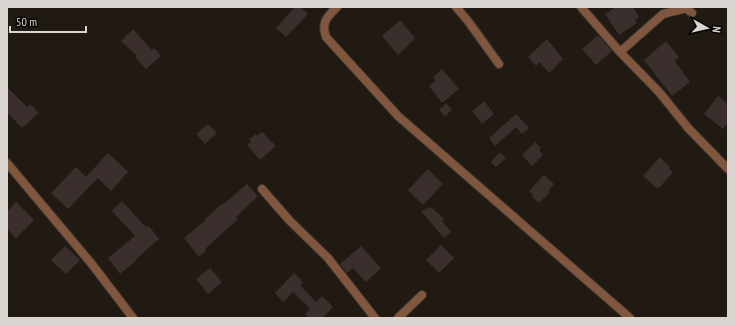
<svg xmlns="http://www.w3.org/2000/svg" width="735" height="325" font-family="'PT Sans Narrow',sans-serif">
<rect width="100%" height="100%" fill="#211a13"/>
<path fill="#3a2f2c" d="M 295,7 L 301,7 L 308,14 L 286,37 L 276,28 Z
M 616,7 L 633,7 L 639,17 L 635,20 L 637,23 L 619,35 L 605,14 Z
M 400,20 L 415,38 L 398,55 L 382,36 Z
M 133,29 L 152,50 L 154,48 L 161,56 L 146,69 L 135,57 L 137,56 L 121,41 Z
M 598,35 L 612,51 L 596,65 L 582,49 Z
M 547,39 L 563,59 L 549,73 L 539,62 L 536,66 L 528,57 Z
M 666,41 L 679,57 L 675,61 L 690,82 L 672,96 L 644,60 Z
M 442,69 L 459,89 L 442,103 L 429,86 L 436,81 L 433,77 Z
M 7,87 L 27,107 L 30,104 L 39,113 L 22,128 L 7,112 Z
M 718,96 L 728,104 L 728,123 L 723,129 L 704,114 Z
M 484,101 L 494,114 L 482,124 L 472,111 Z
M 446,103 L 452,110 L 445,116 L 439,110 Z
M 516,114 L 529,128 L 522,134 L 516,127 L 495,146 L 489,138 Z
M 208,124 L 217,133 L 205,144 L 196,134 Z
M 262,132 L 276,146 L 260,160 L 247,145 L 251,142 L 249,139 L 256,134 L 257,136 Z
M 535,142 L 541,148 L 539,150 L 543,155 L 532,166 L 522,155 Z
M 500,152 L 506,158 L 496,167 L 491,162 Z
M 108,153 L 128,172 L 111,191 L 98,178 L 68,209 L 51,193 L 76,167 L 86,177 Z
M 660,157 L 670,167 L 669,169 L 673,172 L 658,189 L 643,176 Z
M 428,169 L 443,184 L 423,205 L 408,190 Z
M 544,175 L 554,184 L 548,191 L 550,192 L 539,203 L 531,196 L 533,195 L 529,191 Z
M 247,184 L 258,196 L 236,217 L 238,219 L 205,249 L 206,251 L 199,257 L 184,238 L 206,220 L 205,219 L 223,203 L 224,204 Z
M 122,201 L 145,226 L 148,227 L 149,226 L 159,239 L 135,260 L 136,261 L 120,274 L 108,258 L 135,236 L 112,211 Z
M 16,202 L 34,220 L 16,238 L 7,229 L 7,212 Z
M 431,207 L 444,219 L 442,221 L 451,232 L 444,238 L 421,211 Z
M 441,245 L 454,258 L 439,273 L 426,260 Z
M 65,246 L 80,260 L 66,274 L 51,260 Z
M 361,246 L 381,268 L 366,282 L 353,268 L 347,273 L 340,264 Z
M 210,268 L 222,282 L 208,294 L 196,279 Z
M 294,273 L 303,282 L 300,285 L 316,302 L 322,296 L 333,307 L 323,318 L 309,318 L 305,314 L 310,309 L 293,292 L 283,302 L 275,293 Z"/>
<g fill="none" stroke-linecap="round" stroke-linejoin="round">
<defs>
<path id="minor" d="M 337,7 C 327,17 321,22 326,37 L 398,116 L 630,318
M 456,7 L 468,21 L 499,64
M 581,7 L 620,52 L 659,92 L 689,129 L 728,169
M 620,52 L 663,14 L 683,9 L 687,9 L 692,13
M 7,163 L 91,263 L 133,318
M 262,189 L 289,220 L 328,258 L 375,318
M 398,318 L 422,295"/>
</defs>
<use href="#minor" stroke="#3b342d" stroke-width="10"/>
<use href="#minor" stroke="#80563e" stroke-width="8"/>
</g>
<rect width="735" height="325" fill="none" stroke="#dad5d0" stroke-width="16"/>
<g transform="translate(707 28) rotate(98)" stroke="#080604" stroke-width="3" paint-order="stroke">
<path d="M0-3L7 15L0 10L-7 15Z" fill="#dad5d0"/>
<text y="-6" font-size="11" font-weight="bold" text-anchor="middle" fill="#dad5d0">N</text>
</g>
<path d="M10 26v6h76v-6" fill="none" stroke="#dad5d0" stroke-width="2"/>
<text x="16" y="26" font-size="12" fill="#dad5d0" stroke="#080604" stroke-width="3" paint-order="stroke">50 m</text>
</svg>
